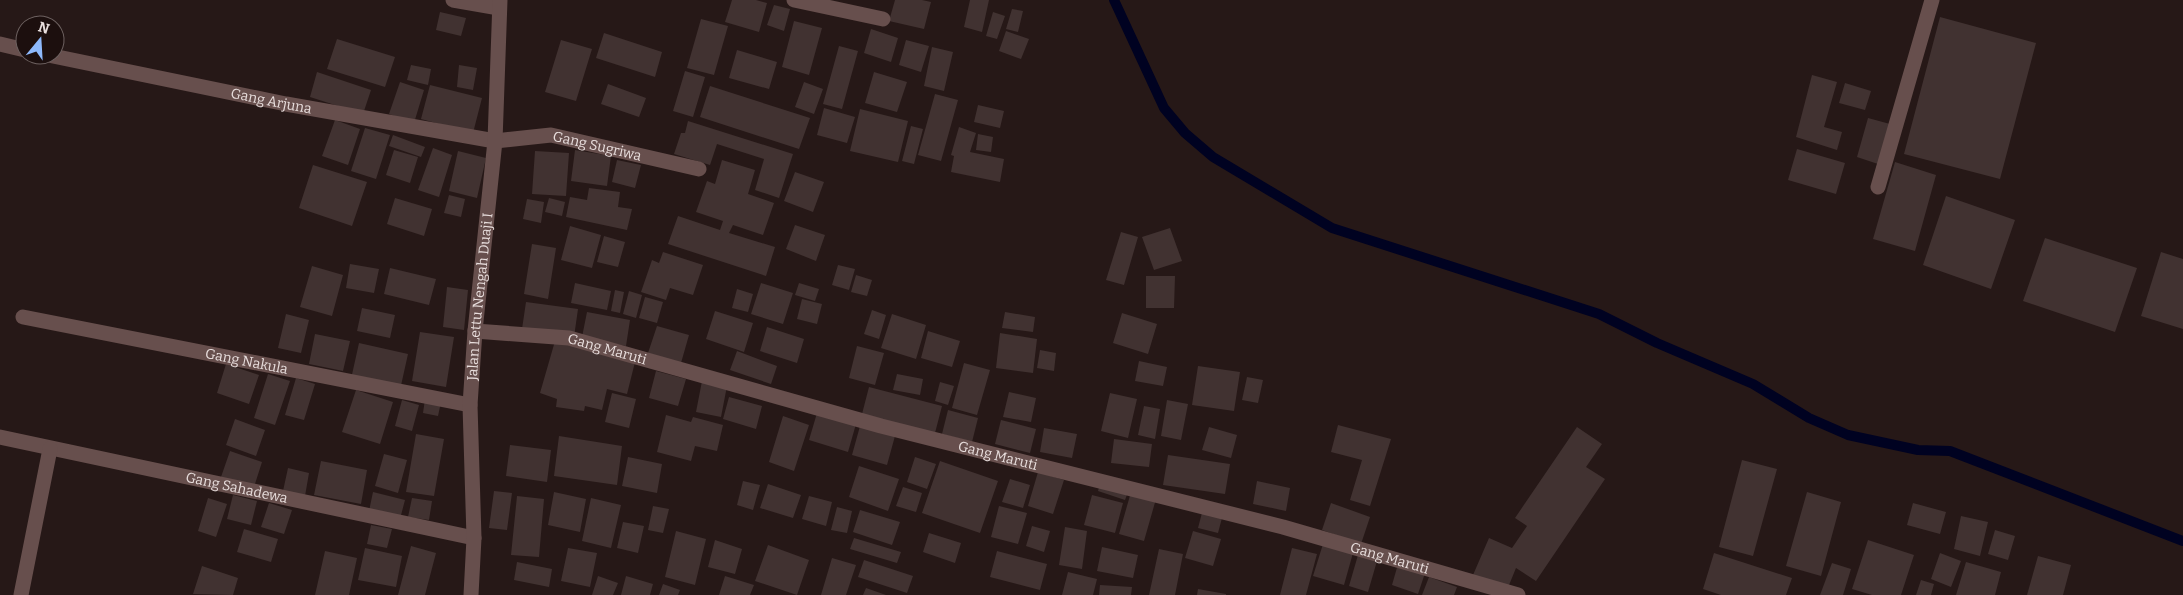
<svg xmlns="http://www.w3.org/2000/svg" width="2183" height="595" font-family="Bitter,serif">
<rect width="100%" height="100%" fill="#261817"/>
<g fill="none" stroke-linecap="round" stroke-linejoin="round">
<path stroke="#000221" stroke-width="10" d="M 1114,0 L 1164,108 L 1185,133 L 1213,157 L 1332,228 L 1599,314 L 1657,343 L 1753,384 L 1809,418 L 1848,435 L 1918,450 L 1950,451 L 2183,541"/>
</g>
<path fill="#413231" d="M 732,0 L 756,0 L 767,3 L 759,32 L 725,22 Z
M 895,0 L 922,0 L 931,2 L 924,29 L 889,21 Z
M 970,0 L 989,0 L 982,32 L 964,27 Z
M 774,5 L 790,9 L 784,31 L 767,25 Z
M 1012,9 L 1023,11 L 1018,32 L 1006,29 Z
M 440,12 L 466,18 L 461,36 L 436,30 Z
M 993,12 L 1005,16 L 997,39 L 986,36 Z
M 1940,17 L 2036,43 L 2000,179 L 1904,154 Z
M 701,19 L 728,26 L 714,75 L 687,68 Z
M 794,21 L 822,28 L 809,75 L 782,67 Z
M 871,29 L 898,38 L 891,62 L 864,53 Z
M 1006,31 L 1029,39 L 1021,59 L 999,51 Z
M 604,33 L 662,52 L 655,77 L 596,58 Z
M 337,39 L 395,57 L 385,87 L 327,69 Z
M 561,40 L 592,49 L 576,101 L 545,92 Z
M 906,40 L 929,46 L 921,72 L 899,65 Z
M 839,46 L 858,51 L 842,109 L 823,104 Z
M 932,47 L 953,52 L 944,91 L 924,86 Z
M 737,50 L 777,62 L 769,89 L 729,78 Z
M 411,65 L 431,69 L 428,85 L 407,80 Z
M 459,65 L 477,68 L 473,90 L 457,87 Z
M 685,71 L 705,77 L 693,117 L 673,111 Z
M 317,72 L 371,90 L 363,114 L 310,97 Z
M 874,72 L 907,82 L 897,112 L 865,103 Z
M 1812,75 L 1837,82 L 1824,127 L 1842,132 L 1837,150 L 1796,137 Z
M 400,82 L 424,90 L 414,123 L 389,114 Z
M 804,82 L 823,89 L 814,114 L 795,107 Z
M 1845,83 L 1871,91 L 1865,110 L 1839,103 Z
M 608,84 L 646,98 L 639,117 L 601,104 Z
M 430,85 L 482,98 L 473,133 L 421,119 Z
M 710,86 L 810,118 L 799,149 L 700,117 Z
M 935,94 L 958,100 L 941,161 L 918,155 Z
M 978,105 L 1004,111 L 1000,128 L 974,122 Z
M 824,108 L 855,117 L 847,143 L 817,135 Z
M 860,109 L 908,121 L 898,162 L 850,151 Z
M 1868,118 L 1890,124 L 1878,164 L 1857,157 Z
M 335,120 L 360,129 L 348,165 L 322,156 Z
M 688,121 L 793,154 L 779,198 L 755,190 L 764,159 L 717,144 L 710,165 L 674,154 L 681,133 L 685,133 Z
M 911,126 L 923,129 L 914,164 L 902,161 Z
M 959,127 L 976,133 L 970,152 L 1004,159 L 1000,182 L 951,172 L 954,156 L 951,155 Z
M 365,128 L 390,135 L 376,179 L 351,171 Z
M 978,134 L 993,137 L 991,152 L 976,150 Z
M 393,135 L 425,147 L 421,157 L 389,146 Z
M 433,148 L 452,155 L 439,197 L 418,190 Z
M 1797,149 L 1845,163 L 1836,194 L 1788,180 Z
M 394,150 L 418,157 L 410,183 L 386,175 Z
M 575,150 L 611,156 L 607,186 L 571,181 Z
M 458,151 L 486,158 L 477,198 L 449,191 Z
M 535,151 L 569,153 L 566,196 L 532,194 Z
M 617,160 L 641,165 L 635,188 L 612,182 Z
M 722,160 L 755,170 L 748,194 L 774,203 L 763,235 L 733,225 L 729,233 L 775,247 L 766,276 L 668,244 L 678,216 L 720,230 L 723,221 L 696,212 L 707,181 L 715,184 Z
M 1895,162 L 1936,175 L 1915,251 L 1873,239 Z
M 313,165 L 367,182 L 352,226 L 299,208 Z
M 795,172 L 824,182 L 813,212 L 784,201 Z
M 589,188 L 620,192 L 618,207 L 632,209 L 627,230 L 566,217 L 570,197 L 587,200 Z
M 449,195 L 465,199 L 461,217 L 444,213 Z
M 1946,196 L 2015,220 L 1991,289 L 1923,265 Z
M 395,198 L 432,209 L 424,236 L 387,224 Z
M 549,198 L 565,202 L 562,216 L 545,212 Z
M 527,199 L 544,202 L 541,223 L 523,219 Z
M 795,225 L 825,235 L 816,261 L 786,249 Z
M 570,226 L 601,235 L 592,268 L 561,260 Z
M 1170,228 L 1182,261 L 1154,270 L 1142,237 Z
M 1121,232 L 1138,237 L 1124,285 L 1106,280 Z
M 604,236 L 625,242 L 618,267 L 597,262 Z
M 2045,238 L 2137,268 L 2115,332 L 2023,301 Z
M 532,244 L 556,248 L 548,299 L 524,294 Z
M 663,252 L 703,265 L 693,295 L 670,288 L 666,300 L 641,292 L 652,260 L 659,263 Z
M 2161,252 L 2183,259 L 2183,329 L 2141,316 Z
M 350,264 L 379,269 L 374,293 L 346,288 Z
M 838,265 L 855,269 L 849,290 L 832,285 Z
M 312,266 L 343,275 L 332,316 L 300,307 Z
M 390,268 L 436,279 L 429,305 L 384,294 Z
M 856,275 L 872,280 L 867,296 L 851,292 Z
M 1146,276 L 1175,276 L 1174,308 L 1146,308 Z
M 575,283 L 611,291 L 607,310 L 571,303 Z
M 761,283 L 793,293 L 783,324 L 751,314 Z
M 799,283 L 819,289 L 815,301 L 795,295 Z
M 447,287 L 468,290 L 464,330 L 443,327 Z
M 737,289 L 753,294 L 748,312 L 732,308 Z
M 615,290 L 624,292 L 620,313 L 611,311 Z
M 629,291 L 642,295 L 636,318 L 623,314 Z
M 645,297 L 663,302 L 657,323 L 639,318 Z
M 802,299 L 822,304 L 817,324 L 797,319 Z
M 526,302 L 578,309 L 574,337 L 522,329 Z
M 362,308 L 395,315 L 390,338 L 357,331 Z
M 872,310 L 886,315 L 879,339 L 864,334 Z
M 715,311 L 753,323 L 744,352 L 706,339 Z
M 587,312 L 630,320 L 626,346 L 582,337 Z
M 1005,312 L 1035,317 L 1033,332 L 1002,328 Z
M 1122,313 L 1157,324 L 1148,354 L 1113,343 Z
M 286,314 L 309,320 L 301,353 L 278,348 Z
M 892,314 L 926,325 L 916,359 L 881,348 Z
M 657,326 L 689,335 L 681,363 L 648,353 Z
M 767,327 L 804,339 L 797,363 L 760,351 Z
M 928,331 L 960,341 L 952,367 L 921,358 Z
M 420,332 L 454,337 L 446,387 L 412,381 Z
M 1000,333 L 1037,339 L 1033,373 L 996,368 Z
M 315,334 L 350,341 L 343,371 L 309,364 Z
M 555,341 L 635,362 L 627,394 L 607,389 L 602,410 L 585,406 L 584,411 L 556,407 L 557,399 L 540,393 Z
M 359,343 L 408,354 L 400,390 L 351,379 Z
M 857,346 L 884,353 L 875,385 L 849,378 Z
M 1040,350 L 1056,353 L 1054,371 L 1037,368 Z
M 737,351 L 777,366 L 771,384 L 730,370 Z
M 1139,361 L 1167,367 L 1163,386 L 1135,381 Z
M 964,363 L 990,370 L 977,415 L 952,408 Z
M 226,364 L 259,375 L 249,404 L 217,393 Z
M 1198,366 L 1240,372 L 1234,411 L 1192,405 Z
M 656,371 L 686,379 L 678,406 L 649,398 Z
M 268,374 L 290,381 L 275,425 L 254,418 Z
M 897,374 L 923,379 L 920,395 L 893,390 Z
M 1247,377 L 1263,380 L 1258,403 L 1242,400 Z
M 296,378 L 315,384 L 304,420 L 285,415 Z
M 702,381 L 727,386 L 721,417 L 696,412 Z
M 940,382 L 954,386 L 948,405 L 935,401 Z
M 869,387 L 942,406 L 935,433 L 862,414 Z
M 356,390 L 393,402 L 380,444 L 342,432 Z
M 1009,392 L 1036,398 L 1031,422 L 1003,417 Z
M 612,393 L 636,399 L 629,428 L 605,422 Z
M 1110,393 L 1137,399 L 1128,438 L 1101,431 Z
M 729,397 L 762,406 L 756,429 L 723,419 Z
M 425,399 L 441,402 L 438,416 L 423,413 Z
M 402,400 L 419,405 L 412,431 L 395,426 Z
M 1167,400 L 1188,404 L 1181,440 L 1161,436 Z
M 1144,406 L 1160,409 L 1155,439 L 1138,435 Z
M 948,410 L 978,418 L 972,442 L 942,434 Z
M 817,413 L 856,424 L 848,452 L 809,440 Z
M 666,415 L 691,422 L 693,417 L 723,425 L 717,451 L 695,446 L 691,461 L 657,452 Z
M 783,416 L 809,425 L 794,471 L 769,462 Z
M 235,419 L 265,430 L 256,456 L 226,445 Z
M 1001,420 L 1036,429 L 1030,453 L 995,444 Z
M 1338,425 L 1391,439 L 1370,506 L 1350,500 L 1362,460 L 1331,452 Z
M 860,426 L 895,436 L 887,465 L 852,455 Z
M 1209,427 L 1237,435 L 1231,458 L 1202,450 Z
M 1577,427 L 1602,444 L 1586,467 L 1605,479 L 1536,581 L 1516,568 L 1507,590 L 1473,575 L 1489,538 L 1512,548 L 1527,526 L 1515,518 Z
M 1044,428 L 1077,434 L 1072,458 L 1040,452 Z
M 416,434 L 444,439 L 434,496 L 406,492 Z
M 559,436 L 622,446 L 617,485 L 554,476 Z
M 1114,439 L 1152,444 L 1149,467 L 1111,463 Z
M 510,445 L 551,450 L 547,482 L 506,476 Z
M 230,451 L 262,462 L 254,487 L 221,477 Z
M 384,454 L 407,460 L 398,493 L 375,486 Z
M 1168,455 L 1230,464 L 1225,494 L 1163,485 Z
M 628,457 L 662,464 L 657,493 L 622,486 Z
M 915,457 L 936,464 L 927,489 L 907,482 Z
M 1742,460 L 1777,469 L 1753,556 L 1719,547 Z
M 321,461 L 367,470 L 361,504 L 314,495 Z
M 940,461 L 998,481 L 980,533 L 922,513 Z
M 859,466 L 899,479 L 888,511 L 849,497 Z
M 288,468 L 309,473 L 305,496 L 283,491 Z
M 1038,472 L 1064,480 L 1053,514 L 1028,506 Z
M 1010,479 L 1030,485 L 1023,508 L 1002,502 Z
M 743,481 L 760,485 L 753,510 L 737,505 Z
M 1257,481 L 1290,488 L 1286,511 L 1253,504 Z
M 768,484 L 801,495 L 793,518 L 760,508 Z
M 1100,484 L 1128,492 L 1125,500 L 1098,491 Z
M 903,487 L 922,493 L 916,512 L 896,506 Z
M 494,491 L 512,493 L 507,530 L 489,528 Z
M 373,492 L 405,500 L 400,519 L 369,511 Z
M 554,492 L 586,499 L 580,532 L 548,525 Z
M 1131,492 L 1156,499 L 1144,541 L 1119,534 Z
M 1807,492 L 1841,502 L 1821,576 L 1786,566 Z
M 233,495 L 257,501 L 251,525 L 227,519 Z
M 1092,495 L 1123,503 L 1115,533 L 1084,525 Z
M 517,496 L 544,499 L 539,557 L 511,555 Z
M 809,496 L 832,502 L 826,526 L 802,519 Z
M 208,498 L 227,504 L 216,537 L 198,531 Z
M 412,498 L 432,501 L 429,520 L 408,517 Z
M 591,498 L 621,505 L 611,548 L 582,541 Z
M 269,503 L 292,510 L 284,534 L 261,527 Z
M 1331,503 L 1370,517 L 1361,544 L 1322,530 Z
M 1913,503 L 1946,512 L 1940,534 L 1907,525 Z
M 653,506 L 669,509 L 663,533 L 648,530 Z
M 999,506 L 1027,513 L 1018,544 L 991,537 Z
M 837,507 L 852,511 L 847,533 L 831,530 Z
M 1203,509 L 1223,514 L 1218,533 L 1198,528 Z
M 860,510 L 900,522 L 892,545 L 853,532 Z
M 1961,516 L 1988,522 L 1980,556 L 1954,549 Z
M 623,522 L 644,526 L 638,553 L 617,548 Z
M 371,525 L 392,529 L 387,548 L 367,544 Z
M 1032,526 L 1050,531 L 1044,552 L 1026,546 Z
M 1065,527 L 1087,531 L 1082,569 L 1059,565 Z
M 244,529 L 278,539 L 271,562 L 237,552 Z
M 1995,530 L 2015,536 L 2008,560 L 1988,554 Z
M 676,531 L 706,539 L 695,585 L 665,577 Z
M 1193,531 L 1221,539 L 1213,566 L 1185,558 Z
M 929,533 L 961,543 L 955,563 L 923,552 Z
M 854,538 L 901,552 L 897,563 L 850,549 Z
M 715,540 L 742,549 L 735,574 L 708,567 Z
M 1868,540 L 1914,555 L 1901,595 L 1872,595 L 1852,589 Z
M 1323,544 L 1353,553 L 1344,585 L 1313,576 Z
M 768,545 L 809,560 L 797,595 L 755,581 Z
M 411,546 L 436,553 L 425,595 L 398,595 Z
M 1102,547 L 1138,555 L 1133,578 L 1097,571 Z
M 365,548 L 402,556 L 396,587 L 358,580 Z
M 568,548 L 597,553 L 590,587 L 561,581 Z
M 1292,548 L 1317,554 L 1306,595 L 1280,595 Z
M 1159,549 L 1183,554 L 1175,595 L 1149,595 Z
M 325,551 L 357,558 L 349,595 L 315,595 Z
M 997,551 L 1047,564 L 1040,590 L 990,577 Z
M 1714,553 L 1792,578 L 1786,595 L 1721,595 L 1703,589 Z
M 1940,553 L 1961,561 L 1951,587 L 1931,579 Z
M 1358,555 L 1377,561 L 1368,592 L 1349,586 Z
M 2038,556 L 2071,565 L 2063,595 L 2027,595 Z
M 832,558 L 856,565 L 846,595 L 821,595 Z
M 864,560 L 913,576 L 907,593 L 858,577 Z
M 517,562 L 552,569 L 549,587 L 514,580 Z
M 1966,562 L 2001,572 L 1995,595 L 1956,595 Z
M 1832,563 L 1851,569 L 1843,595 L 1820,595 Z
M 1398,564 L 1425,573 L 1418,594 L 1392,585 Z
M 202,566 L 238,578 L 233,595 L 193,594 Z
M 1068,572 L 1097,579 L 1093,595 L 1062,595 Z
M 598,576 L 618,583 L 613,595 L 592,595 Z
M 626,576 L 653,584 L 650,595 L 621,595 Z
M 725,576 L 754,585 L 750,595 L 719,595 Z
M 1429,577 L 1457,587 L 1454,595 L 1422,595 Z
M 1921,580 L 1934,584 L 1931,595 L 1916,595 Z
M 663,584 L 680,590 L 678,595 L 659,595 Z
M 1100,585 L 1132,587 L 1131,595 L 1099,595 Z
M 866,588 L 886,595 L 863,595 Z
M 1198,589 L 1226,594 L 1226,595 L 1197,595 Z"/>
<g fill="none" stroke-linecap="round" stroke-linejoin="round">
<g stroke="#674f4d" stroke-width="15">
<path d="M 453,0 L 499,8"/>
<path d="M 794,0 L 883,19"/>
<path d="M 0,44 L 25,50"/>
<path id="s1" d="M 48,55 L 286,104 L 495,141 L 551,135 L 699,169"/>
<path d="M 1878,187 L 1932,0"/>
<path id="s2" d="M 23,317 L 470,405"/>
<path id="s3" d="M 475,331 L 569,338 L 881,426 L 1283,527 L 1518,595"/>
<path id="s4" d="M 0,437 L 474,538"/>
<path d="M 21,595 L 50,449"/>
<path id="s5" d="M 471,595 L 474,538 L 470,405 L 475,331 L 495,141 L 500,0"/>
</g>
</g>
<g text-anchor="middle" dominant-baseline="central" stroke-width="4.5" stroke-linejoin="round" paint-order="stroke">
<g font-size="14" fill="#e8dedd" stroke="#1c0f0e">
<text stroke="none"><textPath href="#s1" startOffset="228">Gang Arjuna</textPath></text>
<text stroke="none"><textPath href="#s1" startOffset="559">Gang Sugriwa</textPath></text>
<text stroke="none"><textPath href="#s5" startOffset="299">Jalan Lettu Nengah Duaji I</textPath></text>
<text stroke="none"><textPath href="#s3" startOffset="134">Gang Maruti</textPath></text>
<text stroke="none"><textPath href="#s2" startOffset="228">Gang Nakula</textPath></text>
<text stroke="none"><textPath href="#s3" startOffset="539">Gang Maruti</textPath></text>
<text stroke="none"><textPath href="#s4" startOffset="242">Gang Sahadewa</textPath></text>
<text stroke="none"><textPath href="#s3" startOffset="944">Gang Maruti</textPath></text>
</g>
</g>
<g transform="translate(40 40) rotate(18)"><circle r="24" fill="#1c0f0e" stroke="#6e6261"/>
<path d="M0-4L9 19L0 12L-9 19Z" fill="#8eb9fc"/>
<text y="-8" font-size="14" font-weight="bold" text-anchor="middle" fill="#e8dedd">N</text>
</g>
</svg>
